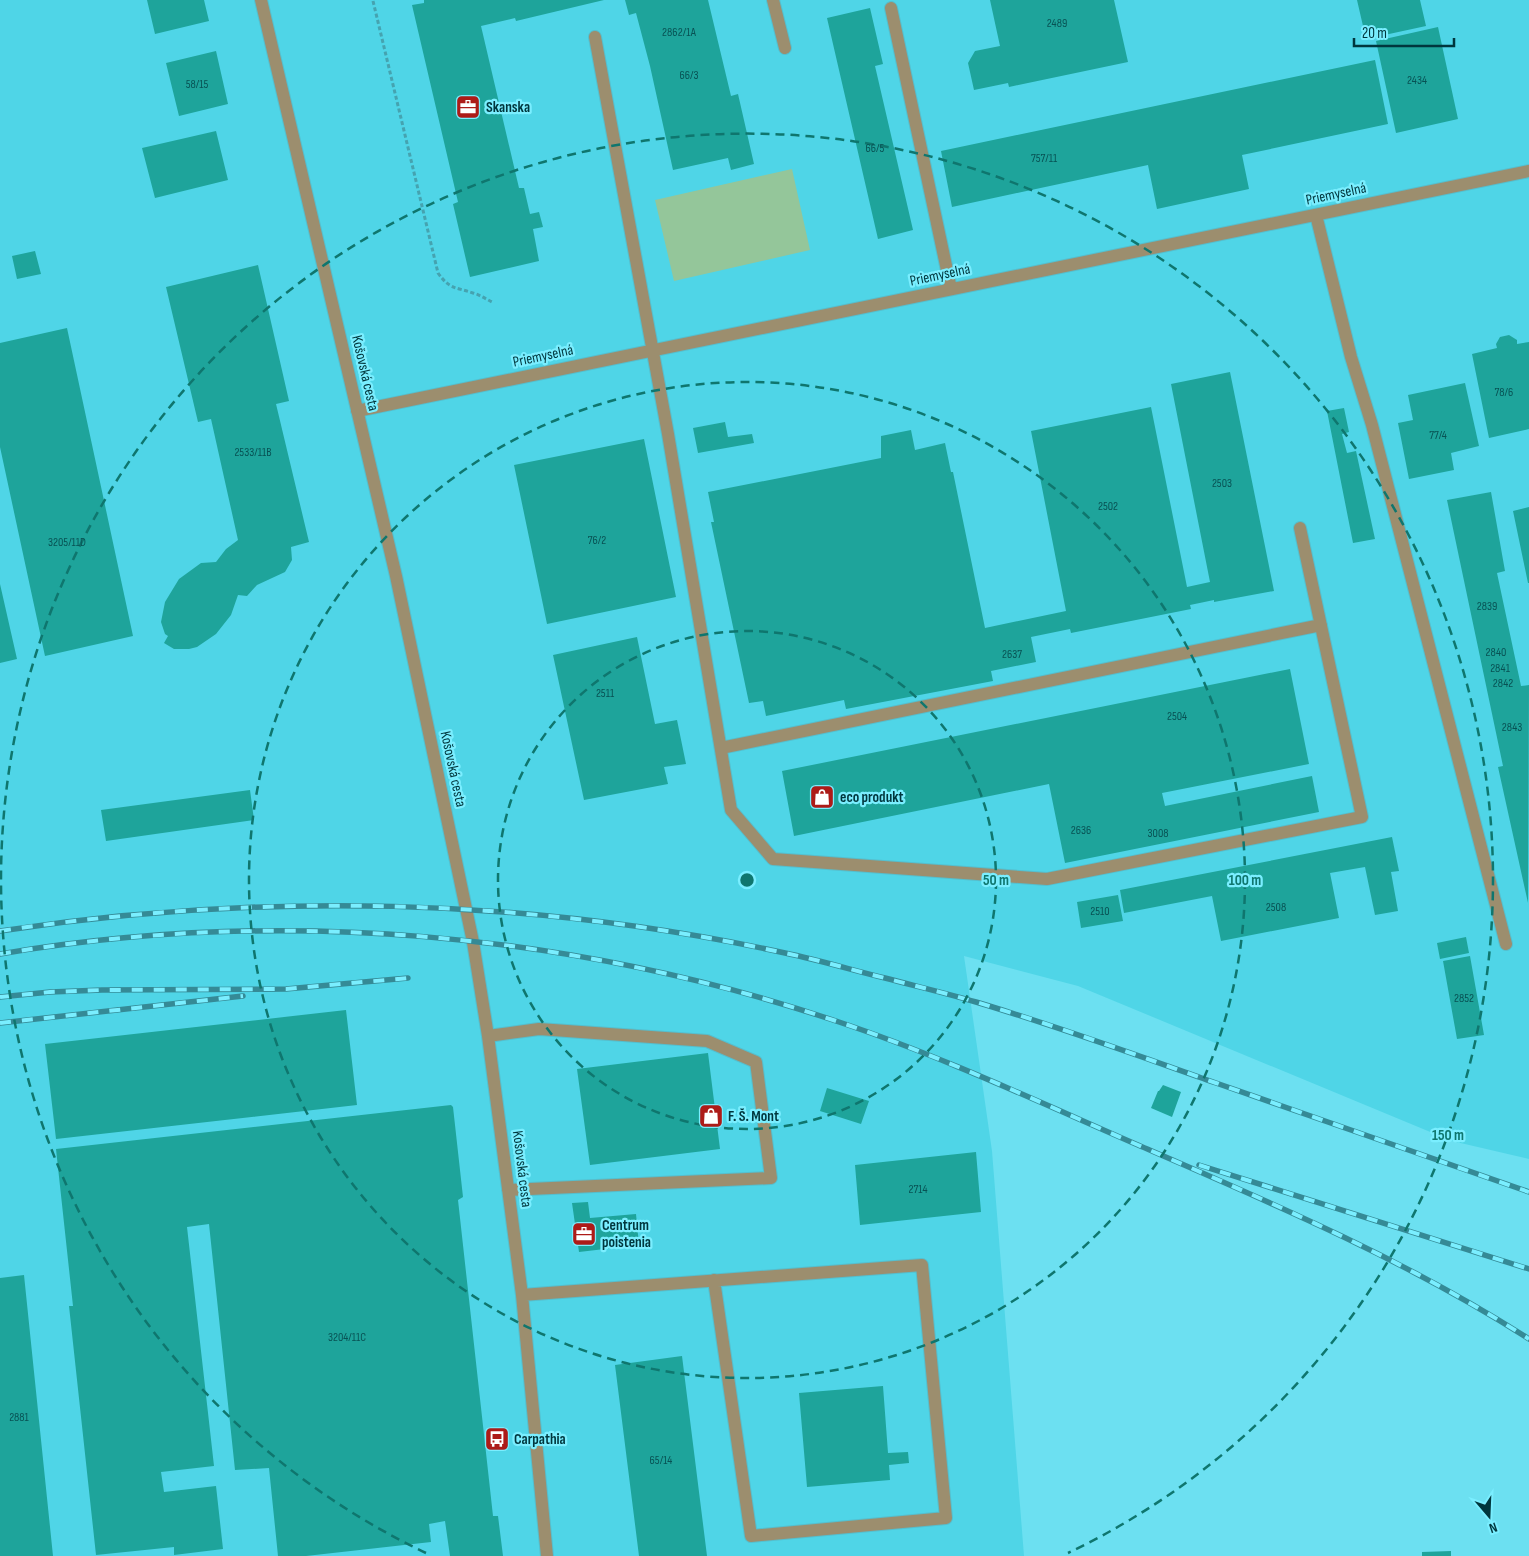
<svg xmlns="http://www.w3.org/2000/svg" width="1529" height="1556" font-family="'Sofia Sans Condensed',sans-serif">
<rect width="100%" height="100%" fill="#6ce0f1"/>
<path fill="#4fd5e7" d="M 0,0 L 1529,0 L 1529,1159 L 1452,1141 L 1078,986 L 964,956 L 992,1151 L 1024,1556 L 0,1556 Z"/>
<path fill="#94c69a" d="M 792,169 L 810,250 L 674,281 L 655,200 Z"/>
<path fill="#1ea49b" d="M 147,0 L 204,0 L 209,21 L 155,34 Z
M 424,0 L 604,0 L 516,21 L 515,18 L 481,26 L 519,188 L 524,188 L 530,214 L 539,212 L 543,227 L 533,229 L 539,261 L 470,277 L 453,204 L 458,202 L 412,5 L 424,3 Z
M 625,0 L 708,0 L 731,96 L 738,94 L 754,164 L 731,170 L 728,158 L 673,170 L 650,66 L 636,13 L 629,15 Z
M 990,0 L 1114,0 L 1128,62 L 1009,87 L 1008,83 L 974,90 L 968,63 L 975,51 L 1000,46 Z
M 1357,0 L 1420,0 L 1426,26 L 1366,39 Z
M 870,8 L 883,64 L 875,66 L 913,230 L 878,239 L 827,18 Z
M 1438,27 L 1458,119 L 1396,133 L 1376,41 Z
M 216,51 L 228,104 L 179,116 L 166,63 Z
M 1375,60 L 1388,124 L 1242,155 L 1249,189 L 1157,209 L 1148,165 L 952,207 L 941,151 Z
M 216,131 L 228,180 L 155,198 L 142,148 Z
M 35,251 L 41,274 L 17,279 L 12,256 Z
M 258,265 L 289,401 L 276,404 L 309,542 L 291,547 L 292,560 L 285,572 L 257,585 L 247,596 L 238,595 L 231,615 L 216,634 L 197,647 L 189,649 L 174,649 L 164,643 L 168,636 L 165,634 L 161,622 L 165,602 L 179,579 L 201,563 L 216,562 L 226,549 L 238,540 L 211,419 L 198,422 L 166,287 Z
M 67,328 L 133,636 L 45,656 L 0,447 L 0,343 Z
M 1509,335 L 1517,340 L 1517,344 L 1529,342 L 1529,429 L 1489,438 L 1472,354 L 1497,348 L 1496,344 L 1500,337 Z
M 1230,372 L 1274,591 L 1214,602 L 1214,600 L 1190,605 L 1191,609 L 1071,633 L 1070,629 L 1031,637 L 1036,662 L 991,671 L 993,681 L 846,709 L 844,700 L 766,716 L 763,701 L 749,703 L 711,522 L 714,522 L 708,492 L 881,458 L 881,436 L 911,430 L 915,450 L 945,443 L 951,472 L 953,472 L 985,628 L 1066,611 L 1031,431 L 1151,407 L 1187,587 L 1210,582 L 1171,384 Z
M 1465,383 L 1479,446 L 1451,453 L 1454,470 L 1409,479 L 1398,423 L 1413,420 L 1408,395 Z
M 1344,408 L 1349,432 L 1342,434 L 1347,453 L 1356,451 L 1375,539 L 1353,543 L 1327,411 Z
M 725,422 L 728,437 L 752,434 L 754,443 L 698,453 L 693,428 Z
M 644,439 L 676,597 L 547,624 L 514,465 Z
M 1491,492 L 1505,571 L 1497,573 L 1521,686 L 1529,685 L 1528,903 L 1498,767 L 1503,766 L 1447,500 Z
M 1529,507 L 1529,583 L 1528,583 L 1513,511 Z
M 0,584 L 17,659 L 0,663 Z
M 637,637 L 655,724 L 677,720 L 686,764 L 664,767 L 668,784 L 584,800 L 553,655 Z
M 1290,669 L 1309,764 L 1162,793 L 1165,806 L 1312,776 L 1319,812 L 1065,863 L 1049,784 L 794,836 L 782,771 Z
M 250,790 L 254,820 L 106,841 L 101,810 Z
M 1392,837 L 1399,871 L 1391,872 L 1398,911 L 1375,915 L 1365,867 L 1330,873 L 1339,918 L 1221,941 L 1212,896 L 1124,913 L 1120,890 Z
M 1118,895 L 1123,921 L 1081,928 L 1077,902 Z
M 1466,937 L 1469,953 L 1440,959 L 1437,943 Z
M 1470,956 L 1484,1035 L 1457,1039 L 1443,961 Z
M 346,1010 L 357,1105 L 56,1139 L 45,1044 Z
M 708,1053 L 720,1149 L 590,1165 L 577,1069 Z
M 1163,1085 L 1181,1092 L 1172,1117 L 1151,1108 L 1158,1091 L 1159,1091 Z
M 827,1088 L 869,1101 L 861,1124 L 820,1111 Z
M 451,1105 L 453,1107 L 463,1197 L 458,1200 L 493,1516 L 498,1516 L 503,1556 L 450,1556 L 445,1521 L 429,1524 L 431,1542 L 306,1556 L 278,1556 L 269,1468 L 235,1470 L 209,1224 L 187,1227 L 214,1466 L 161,1472 L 164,1492 L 216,1486 L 223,1549 L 174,1555 L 174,1547 L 96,1555 L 69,1306 L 73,1306 L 56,1149 Z
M 976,1152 L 981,1212 L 860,1225 L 855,1165 Z
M 588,1202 L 590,1218 L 636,1214 L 639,1245 L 579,1252 L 572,1203 Z
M 24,1275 L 53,1556 L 0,1556 L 0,1278 Z
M 682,1356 L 707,1556 L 639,1556 L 615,1365 Z
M 883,1386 L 888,1453 L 908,1452 L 909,1463 L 889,1465 L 890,1480 L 807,1487 L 799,1393 Z
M 1451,1551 L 1451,1556 L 1422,1556 L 1422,1552 Z"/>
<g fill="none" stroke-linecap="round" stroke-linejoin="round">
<defs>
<path id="minor" d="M 261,0 L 396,576 L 473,942 L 488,1036 L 522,1295 L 547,1556
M 773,0 L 785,48
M 891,8 L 951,289
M 595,37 L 668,434 L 731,810 L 773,859 L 1047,879 L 1362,817 L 1300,528
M 1316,215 L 1351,357 L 1372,425 L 1506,944
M 357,411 L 1529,171
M 721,748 L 1321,625
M 488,1036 L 539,1029 L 707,1041 L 756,1062 L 771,1178 L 508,1190
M 522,1295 L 922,1265 L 946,1518 L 751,1536 L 714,1280"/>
</defs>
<use href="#minor" stroke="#56becd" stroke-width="14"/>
<path stroke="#45a3b0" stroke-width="3" stroke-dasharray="4 2.5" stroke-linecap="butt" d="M 373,1 L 438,273 C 450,290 456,287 473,293 C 480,295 486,299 492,302"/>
<use href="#minor" stroke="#9c8e6e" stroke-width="12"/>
<defs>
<path id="rail" d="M 0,931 C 259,892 528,897 785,953 C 819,960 852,970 885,978 C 915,986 946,993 976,1002 C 1057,1026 1136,1055 1216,1083 C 1320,1119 1425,1156 1529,1192
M 0,954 C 279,907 571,932 839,1022 C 941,1056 1039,1102 1138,1145 C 1272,1203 1406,1260 1529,1339
M 0,997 L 50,992 L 102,990 L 286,989 L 408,978
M 0,1023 L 243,996
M 1199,1165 L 1529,1269"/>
</defs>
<use href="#rail" stroke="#358a96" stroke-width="5.5"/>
<use href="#rail" stroke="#7aeeff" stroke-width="4" stroke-dasharray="11" stroke-linecap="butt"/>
</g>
<g fill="none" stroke="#0f766e" stroke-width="2.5" stroke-dasharray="9 6">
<circle cx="747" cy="880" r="249"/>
<circle cx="747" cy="880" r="498"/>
<path d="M426 1553A746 746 0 1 1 1068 1553"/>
</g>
<defs>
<symbol id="office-square" viewBox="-11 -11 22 22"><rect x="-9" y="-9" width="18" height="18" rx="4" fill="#ad1b18" stroke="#7aeeff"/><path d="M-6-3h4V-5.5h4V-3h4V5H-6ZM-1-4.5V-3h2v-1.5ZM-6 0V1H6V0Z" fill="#fff"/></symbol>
<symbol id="shop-square" viewBox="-11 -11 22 22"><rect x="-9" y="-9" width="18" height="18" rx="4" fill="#ad1b18" stroke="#7aeeff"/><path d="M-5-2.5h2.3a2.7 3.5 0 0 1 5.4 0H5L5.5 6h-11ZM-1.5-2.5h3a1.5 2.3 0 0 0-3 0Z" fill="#fff"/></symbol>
<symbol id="bus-square" viewBox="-11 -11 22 22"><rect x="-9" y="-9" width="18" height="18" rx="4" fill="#ad1b18" stroke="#7aeeff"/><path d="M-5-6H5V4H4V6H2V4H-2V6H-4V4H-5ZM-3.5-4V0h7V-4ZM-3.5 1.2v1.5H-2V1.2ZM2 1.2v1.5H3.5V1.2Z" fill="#fff"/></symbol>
</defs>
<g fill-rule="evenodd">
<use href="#office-square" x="454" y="93" width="28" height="28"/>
<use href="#shop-square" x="808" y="783" width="28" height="28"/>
<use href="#shop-square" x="697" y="1102" width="28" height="28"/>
<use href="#office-square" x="570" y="1220" width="28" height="28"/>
<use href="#bus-square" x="483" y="1425" width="28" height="28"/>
</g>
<g text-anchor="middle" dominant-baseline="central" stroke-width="4.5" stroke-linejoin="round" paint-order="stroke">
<g font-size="12" fill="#085254">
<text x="1057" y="23">2489</text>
<text x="679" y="32">2862/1A</text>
<text x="689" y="75">66/3</text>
<text x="1417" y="80">2434</text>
<text x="197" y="84">58/15</text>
<text x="875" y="148">66/5</text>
<text x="1044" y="158">757/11</text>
<text x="1504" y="392">78/6</text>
<text x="1438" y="435">77/4</text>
<text x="253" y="452">2533/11B</text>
<text x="1222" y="483">2503</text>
<text x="1108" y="506">2502</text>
<text x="597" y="540">76/2</text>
<text x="67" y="542">3205/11D</text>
<text x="1487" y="606">2839</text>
<text x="1496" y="652">2840</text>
<text x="1012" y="654">2637</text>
<text x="1500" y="668">2841</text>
<text x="1503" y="683">2842</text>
<text x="605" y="693">2511</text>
<text x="1177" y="716">2504</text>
<text x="1512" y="727">2843</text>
<text x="1081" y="830">2636</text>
<text x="1158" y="833">3008</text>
<text x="1276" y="907">2508</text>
<text x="1100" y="911">2510</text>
<text x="1464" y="998">2852</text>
<text x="918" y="1189">2714</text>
<text x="347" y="1337">3204/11C</text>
<text x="19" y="1417">2881</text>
<text x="661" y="1460">65/14</text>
</g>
<g font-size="15" font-weight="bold" fill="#00363d" stroke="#7aeeff" text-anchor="start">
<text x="486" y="107">Skanska</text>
<text x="840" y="797">eco produkt</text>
<text x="728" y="1116">F. Š. Mont</text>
<text x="602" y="1225">Centrum<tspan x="602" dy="17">poistenia</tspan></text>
<text x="514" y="1439">Carpathia</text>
</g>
<g font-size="15" fill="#00363d" stroke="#7aeeff">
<text transform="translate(1336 194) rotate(-12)">Priemyselná</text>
<text transform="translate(940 275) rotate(-12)">Priemyselná</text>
<text transform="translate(543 356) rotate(-12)">Priemyselná</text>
<text transform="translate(365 373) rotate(77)">Košovská cesta</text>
<text transform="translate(453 769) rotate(78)">Košovská cesta</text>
<text transform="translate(522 1169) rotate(83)">Košovská cesta</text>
</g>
</g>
<circle cx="747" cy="880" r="8" fill="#0f766e" stroke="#7aeeff" stroke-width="2.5"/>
<g font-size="15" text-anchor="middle" font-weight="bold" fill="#0f766e" stroke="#7aeeff" stroke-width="4.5" stroke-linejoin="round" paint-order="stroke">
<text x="996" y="885">50 m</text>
<text x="1245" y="885">100 m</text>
<text x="1448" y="1140">150 m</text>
</g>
<g transform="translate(1489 1516) rotate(161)" stroke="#7aeeff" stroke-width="4" paint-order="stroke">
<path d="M0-4L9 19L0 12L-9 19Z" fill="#00363d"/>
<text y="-8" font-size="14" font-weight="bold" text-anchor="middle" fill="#00363d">N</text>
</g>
<path d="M1354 38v8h100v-8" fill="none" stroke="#00363d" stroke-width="2.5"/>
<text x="1362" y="38" font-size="15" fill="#00363d" stroke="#7aeeff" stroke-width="4" paint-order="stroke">20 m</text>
</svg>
